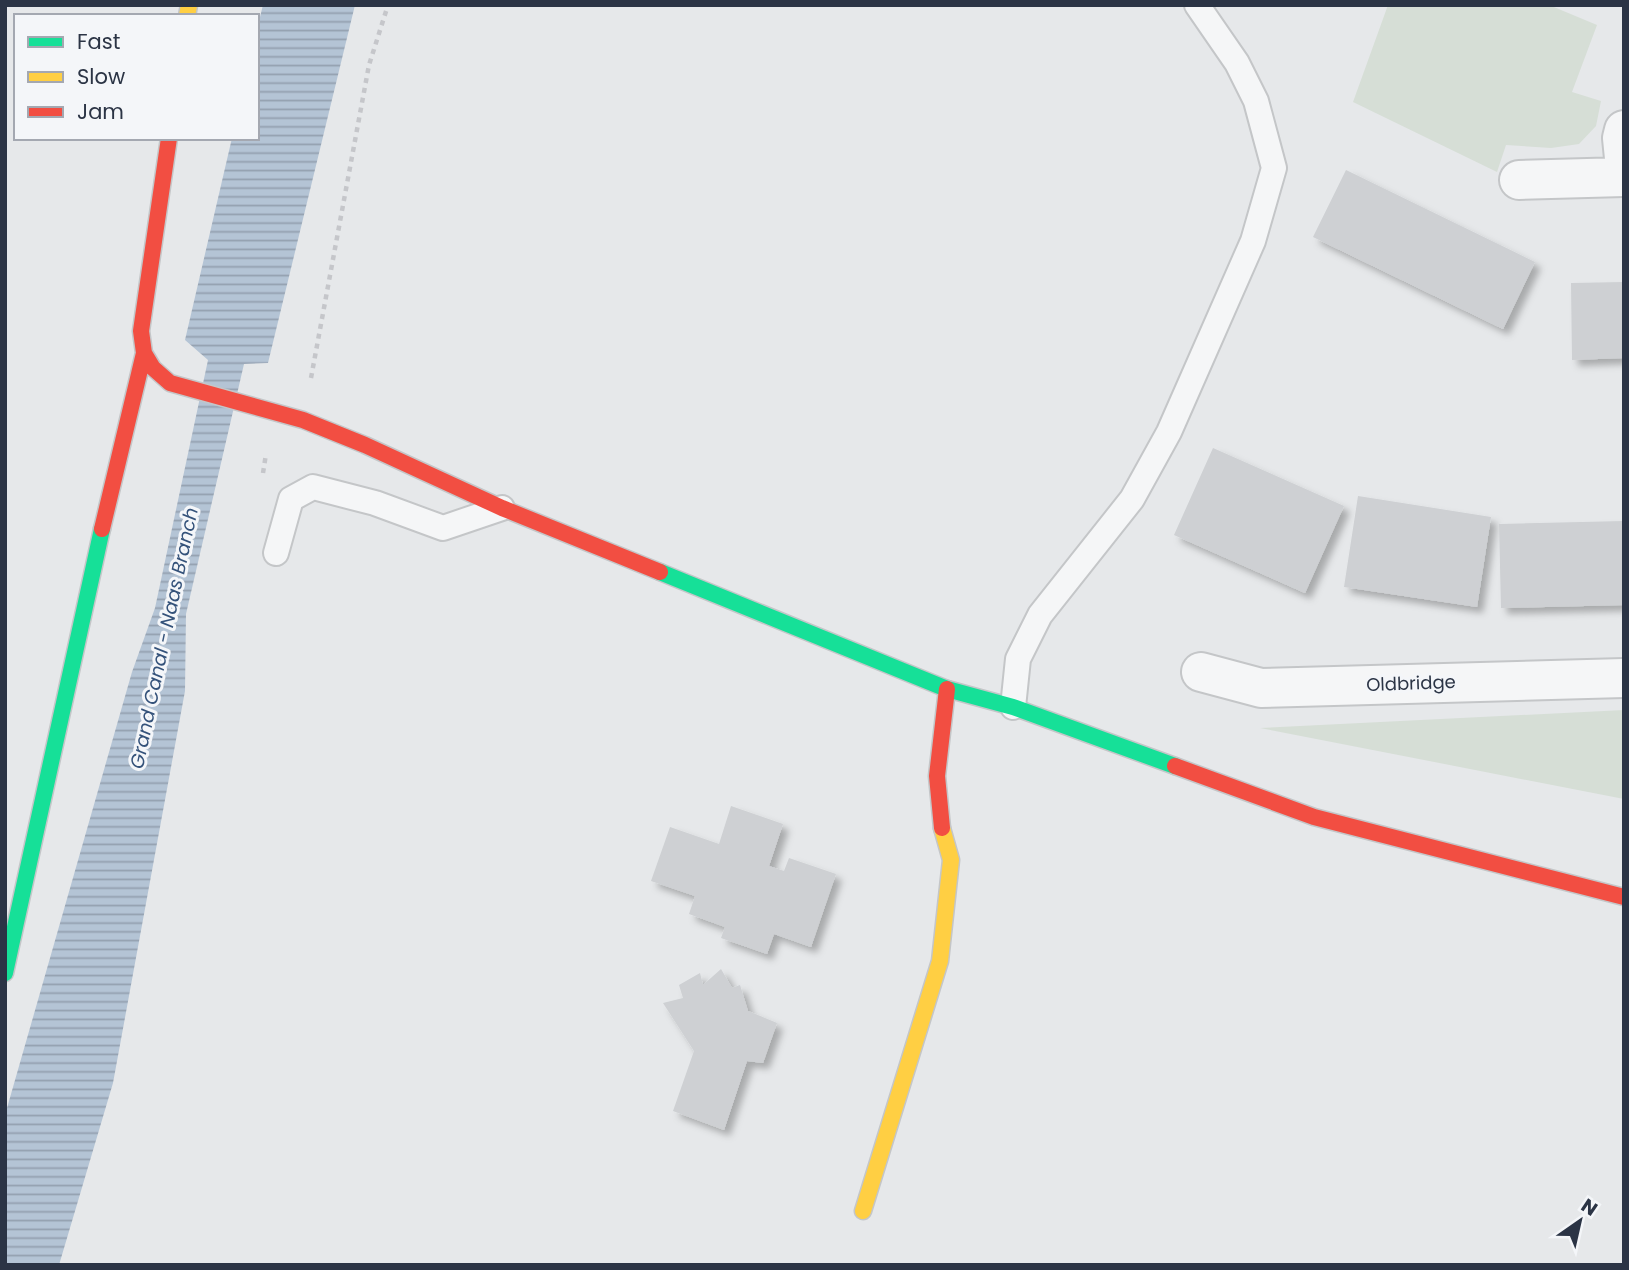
<svg xmlns="http://www.w3.org/2000/svg" width="1629" height="1270" font-family="Poppins,sans-serif">
<defs>
<pattern id="water-rules" width="6" height="5" patternUnits="userSpaceOnUse" patternTransform="scale(1.75)"><rect width="6" height="5" fill="#b4c4d5"/><path d="M0 2.5h6" fill="none" stroke="#93a0af"/></pattern>
<filter id="shadow"><feDropShadow dx="6" dy="6" stdDeviation="3.5" flood-color="#0004"/></filter>
</defs>
<rect width="100%" height="100%" fill="#e6e8ea"/>
<path fill="#d6ded6" d="M 1388,5 L 1549,5 L 1597,25 L 1572,92 L 1601,101 L 1596,126 L 1579,144 L 1551,148 L 1506,145 L 1497,172 L 1353,102 Z
M 1624,710 L 1624,799 L 1260,728 Z"/>
<path fill="url(#water-rules)" d="M 263,5 L 355,5 L 268,363 L 244,364 L 186,614 L 185,691 L 113,1083 L 59,1265 L 5,1265 L 5,1115 L 132,672 L 155,608 L 208,360 L 185,340 L 232,138 L 257,138 L 257,29 Z"/>
<path fill="#ced0d3" filter="url(#shadow)" d="M 1346,170 L 1535,262 L 1503,329 L 1313,237 Z
M 1624,282 L 1624,358 L 1572,360 L 1571,283 Z
M 1213,448 L 1344,506 L 1305,593 L 1174,535 Z
M 1358,496 L 1491,517 L 1477,607 L 1344,587 Z
M 1624,521 L 1624,605 L 1501,608 L 1499,524 Z
M 731,806 L 783,824 L 769,866 L 784,871 L 789,858 L 836,874 L 811,947 L 774,934 L 767,954 L 721,938 L 725,927 L 689,914 L 695,896 L 651,881 L 670,827 L 719,844 Z
M 721,969 L 732,988 L 740,985 L 748,1011 L 777,1023 L 763,1063 L 747,1061 L 724,1130 L 673,1111 L 694,1051 L 663,1003 L 683,998 L 679,985 L 700,973 L 703,985 Z"/>
<g fill="none" stroke-linecap="round" stroke-linejoin="round">
<defs>
<path id="lane" d="M 276,553 L 291,499 L 313,487 L 375,503 L 443,528 L 502,508
M 1013,707 L 1018,659 L 1040,615 L 1132,499 L 1169,432 L 1253,241 L 1274,168 L 1256,101 L 1237,63 L 1197,5"/>
<path id="street" d="M 1624,130 L 1622,138 L 1624,158
M 1519,180 L 1624,177
M 1201,672 L 1261,688 L 1624,678"/>
<path id="fast" d="M 660,572 L 947,689 L 1013,707 L 1175,766
M 5,973 L 102,529"/>
<path id="slow" d="M 187,16 L 189,5
M 863,1211 L 940,961 L 951,860 L 942,828"/>
<path id="jam" d="M 144,353 L 153,368 L 170,383 L 303,420 L 365,445 L 502,508 L 660,572
M 102,529 L 144,353 L 141,331 L 169,138
M 1175,766 L 1314,817 L 1624,897
M 942,828 L 937,776 L 947,689"/>
</defs>
<use href="#lane" stroke="#c4c6c8" stroke-width="28"/>
<use href="#street" stroke="#c4c6c8" stroke-width="42"/>
<use href="#fast" stroke="#c4c6c8" stroke-width="19"/>
<use href="#slow" stroke="#c4c6c8" stroke-width="19"/>
<use href="#jam" stroke="#c4c6c8" stroke-width="19"/>
<path stroke="#c5c6ca" stroke-width="4.5" stroke-dasharray="5 5" stroke-linecap="butt" d="M 311,378 L 369,65 L 388,5
M 263,473 L 266,454"/>
<use href="#lane" stroke="#f5f6f7" stroke-width="24"/>
<use href="#street" stroke="#f5f6f7" stroke-width="38"/>
<use href="#fast" stroke="#16e098" stroke-width="16"/>
<use href="#slow" stroke="#ffcf43" stroke-width="16"/>
<use href="#jam" stroke="#f24e42" stroke-width="16"/>
</g>
<g text-anchor="middle" dominant-baseline="central" stroke-width="6" stroke-linejoin="round" paint-order="stroke">
<g font-size="18" fill="#2b3445" stroke="#f4f6f9">
<text transform="translate(1411 683) rotate(-2)">Oldbridge</text>
</g>
<g font-size="19" font-style="italic" fill="#34527a" stroke="#f4f6f9">
<text transform="translate(164 638) rotate(-78)">Grand Canal - Naas Branch</text>
</g>
</g>
<rect width="1629" height="1270" fill="none" stroke="#2b3445" stroke-width="14"/>
<rect x="14" y="14" width="245" height="126" fill="#f4f6f9" stroke="#a4a8b1" stroke-width="2"/>
<rect x="28" y="37" width="35" height="10" fill="#16e098" stroke="#a4a8b1" stroke-width="2"/>
<text x="77" y="49" font-size="21" fill="#2b3445">Fast</text>
<rect x="28" y="72" width="35" height="10" fill="#ffcf43" stroke="#a4a8b1" stroke-width="2"/>
<text x="77" y="84" font-size="21" fill="#2b3445">Slow</text>
<rect x="28" y="107" width="35" height="10" fill="#f24e42" stroke="#a4a8b1" stroke-width="2"/>
<text x="77" y="119" font-size="21" fill="#2b3445">Jam</text>
<g transform="translate(1580 1221) rotate(34)" stroke="#f4f6f9" stroke-width="5" paint-order="stroke">
<path d="M0-5L12 26L0 18L-12 26Z" fill="#2b3445"/>
<text y="-10" font-size="19" font-weight="bold" text-anchor="middle" fill="#2b3445">N</text>
</g>
</svg>
